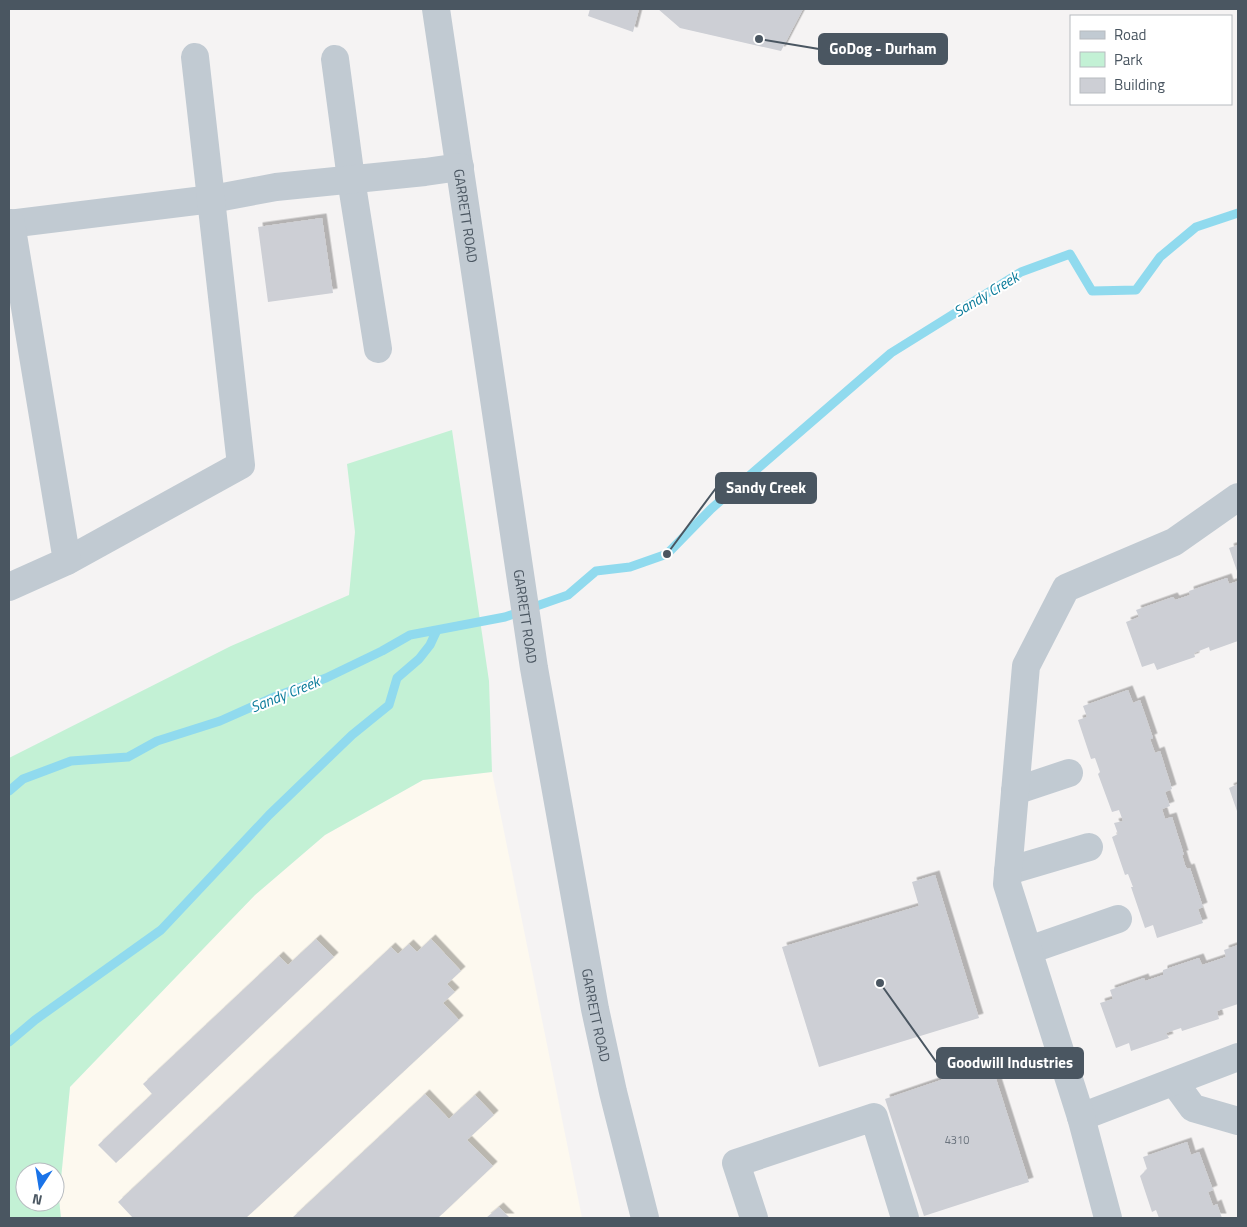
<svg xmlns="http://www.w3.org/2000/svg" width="1247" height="1227" font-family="'Titillium Web',sans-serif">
<defs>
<filter id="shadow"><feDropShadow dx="4.5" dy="-4.5" stdDeviation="0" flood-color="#0004"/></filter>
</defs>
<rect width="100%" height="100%" fill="#f5f3f3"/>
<path fill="#fdf9ef" d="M 492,772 L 582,1218 L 61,1218 L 59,1199 L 70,1087 L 255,895 L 325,835 L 423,780 Z"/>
<path fill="#c3f1d5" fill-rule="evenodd" d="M 452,430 L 489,681 L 492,772 L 423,780 L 325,835 L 255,895 L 70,1087 L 59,1199 L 61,1218 L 9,1218 L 9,758 L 231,646 L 349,595 L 355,532 L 347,464 ZM 25,1172 L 55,1172 L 55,1202 L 25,1202 Z"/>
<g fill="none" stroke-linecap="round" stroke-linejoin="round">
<path stroke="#90daee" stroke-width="9" d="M 9,791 L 23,779 L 71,761 L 128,757 L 157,741 L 220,721 L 274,697 L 326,678 L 382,651 L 410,635 L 505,617 L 568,595 L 596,571 L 630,567 L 667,554 L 711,509 L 891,353 L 1021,272 L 1070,254 L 1092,291 L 1136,290 L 1160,257 L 1196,227 L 1238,213
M 9,1042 L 35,1020 L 161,930 L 269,815 L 352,735 L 389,705 L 397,678 L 419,659 L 430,645 L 437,630"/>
</g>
<path fill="#cdcfd5" filter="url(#shadow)" d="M 590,9 L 639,9 L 633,32 L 588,16 Z
M 658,9 L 803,9 L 781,51 L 680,28 Z
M 322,218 L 333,293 L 268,302 L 258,227 Z
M 1238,545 L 1238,574 L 1229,548 Z
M 1227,578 L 1229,584 L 1238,581 L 1238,641 L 1210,651 L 1209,647 L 1194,653 L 1195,657 L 1157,670 L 1154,663 L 1142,667 L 1126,622 L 1139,617 L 1136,610 L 1173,597 L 1175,600 L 1190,595 L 1189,591 Z
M 1128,690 L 1133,703 L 1140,700 L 1153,738 L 1150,739 L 1155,753 L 1160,751 L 1172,789 L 1165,792 L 1170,806 L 1162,809 L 1165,819 L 1172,817 L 1184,855 L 1182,855 L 1185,865 L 1187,869 L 1190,868 L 1203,907 L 1198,909 L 1203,923 L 1157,938 L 1153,925 L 1145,928 L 1131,887 L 1133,887 L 1128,874 L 1125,875 L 1112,837 L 1118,834 L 1114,823 L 1123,821 L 1119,810 L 1112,812 L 1098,774 L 1100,772 L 1095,758 L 1091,759 L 1078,720 L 1087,717 L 1083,706 Z
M 1238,784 L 1238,814 L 1229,788 Z
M 935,875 L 979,1018 L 819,1067 L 782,947 L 919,906 L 912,882 Z
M 316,939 L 334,957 L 116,1163 L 98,1145 L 152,1094 L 143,1084 L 279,956 L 288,965 Z
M 431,939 L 461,971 L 447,984 L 455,992 L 443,1003 L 459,1020 L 246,1218 L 133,1218 L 118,1202 L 391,947 L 398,954 L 409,944 L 417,952 Z
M 1238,945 L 1238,1004 L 1217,1011 L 1219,1019 L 1182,1031 L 1181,1028 L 1166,1033 L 1169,1038 L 1131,1051 L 1129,1043 L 1116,1048 L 1100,1003 L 1113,999 L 1110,990 L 1144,978 L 1145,981 L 1163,975 L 1163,970 L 1199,958 L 1202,965 L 1226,957 L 1224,950 Z
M 991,1063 L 1029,1182 L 924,1216 L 885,1099 Z
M 425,1094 L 449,1119 L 475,1095 L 494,1115 L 467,1140 L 493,1166 L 438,1218 L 292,1218 Z
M 1187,1142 L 1191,1155 L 1199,1152 L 1213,1190 L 1208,1192 L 1213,1206 L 1217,1204 L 1222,1218 L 1159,1218 L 1156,1210 L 1152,1212 L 1140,1176 L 1147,1169 L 1143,1157 Z
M 499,1207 L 510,1218 L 486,1218 Z"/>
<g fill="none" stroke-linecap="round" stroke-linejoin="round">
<g stroke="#c1cad2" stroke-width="28">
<path id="s1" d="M 436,9 L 534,668 L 595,1009 L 613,1092 L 645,1218"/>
<path d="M 335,59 L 351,179 L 378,349"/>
<path d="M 9,224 L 212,199 L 276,187 L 425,172 L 460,167"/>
<path d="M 67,561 L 241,465 L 195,57"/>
<path d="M 9,587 L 67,561 L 11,223"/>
<path d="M 1015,791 L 1069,773"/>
<path d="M 1008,871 L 1089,847"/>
<path d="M 1029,950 L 1118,919"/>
<path d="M 1174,1082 L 1193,1108 L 1238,1121"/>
<path d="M 1081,1117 L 1238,1057"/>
<path d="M 754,1218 L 736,1163 L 874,1117 L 905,1218"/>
<path d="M 1108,1218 L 1081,1117 L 1007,884 L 1026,666 L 1066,588 L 1174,542 L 1238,497"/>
</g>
</g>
<g text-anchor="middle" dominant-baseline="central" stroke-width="4" stroke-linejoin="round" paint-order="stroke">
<g font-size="11" fill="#6b747e">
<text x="957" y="1140">4310</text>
</g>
<g font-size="14" fill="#4a5661" stroke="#fff">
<text stroke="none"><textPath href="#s1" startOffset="209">GARRETT ROAD</textPath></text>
<text stroke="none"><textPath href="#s1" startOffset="614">GARRETT ROAD</textPath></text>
<text stroke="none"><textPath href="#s1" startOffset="1019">GARRETT ROAD</textPath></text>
</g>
<g font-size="15" font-style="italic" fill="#0c7c9b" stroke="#fff">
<text transform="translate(986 294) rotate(-31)">Sandy Creek</text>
<text transform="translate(285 694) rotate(-22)">Sandy Creek</text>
</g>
</g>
<path fill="none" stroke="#4a5661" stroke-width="2" d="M759 39L819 49M667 554L716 488M880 983L937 1063"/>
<g fill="#4a5661" stroke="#fff" stroke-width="2">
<circle cx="759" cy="39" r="5"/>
<circle cx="667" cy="554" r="5"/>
<circle cx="880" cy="983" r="5"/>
</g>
<g fill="#4a5661" stroke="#4a5661" stroke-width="2">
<rect x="819" y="34" width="128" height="30" rx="5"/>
<rect x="716" y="473" width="100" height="30" rx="5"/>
<rect x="937" y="1048" width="146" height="30" rx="5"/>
</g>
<g font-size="15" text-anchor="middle" font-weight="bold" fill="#fff">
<text x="883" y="54">GoDog - Durham</text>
<text x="766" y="493">Sandy Creek</text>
<text x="1010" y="1068">Goodwill Industries</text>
</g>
<rect width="1247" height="1227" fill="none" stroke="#4a5661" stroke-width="20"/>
<rect x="1070" y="15" width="162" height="90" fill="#ffffff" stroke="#b7bbc0"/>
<rect x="1080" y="31" width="25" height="8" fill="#c1cad2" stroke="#b7bbc0"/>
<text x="1114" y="40" font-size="15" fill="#4a5661">Road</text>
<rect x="1080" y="52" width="25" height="15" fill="#c3f1d5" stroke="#b7bbc0"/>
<text x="1114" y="65" font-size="15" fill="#4a5661">Park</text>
<rect x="1080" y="78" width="25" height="15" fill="#cdcfd5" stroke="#b7bbc0"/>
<text x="1114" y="90" font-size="15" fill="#4a5661">Building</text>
<g transform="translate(40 1187) rotate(192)"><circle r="24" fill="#ffffff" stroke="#b7bbc0"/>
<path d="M0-4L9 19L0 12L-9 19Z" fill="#1a73e8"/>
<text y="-8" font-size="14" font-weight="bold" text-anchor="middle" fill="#4a5661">N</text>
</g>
</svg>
